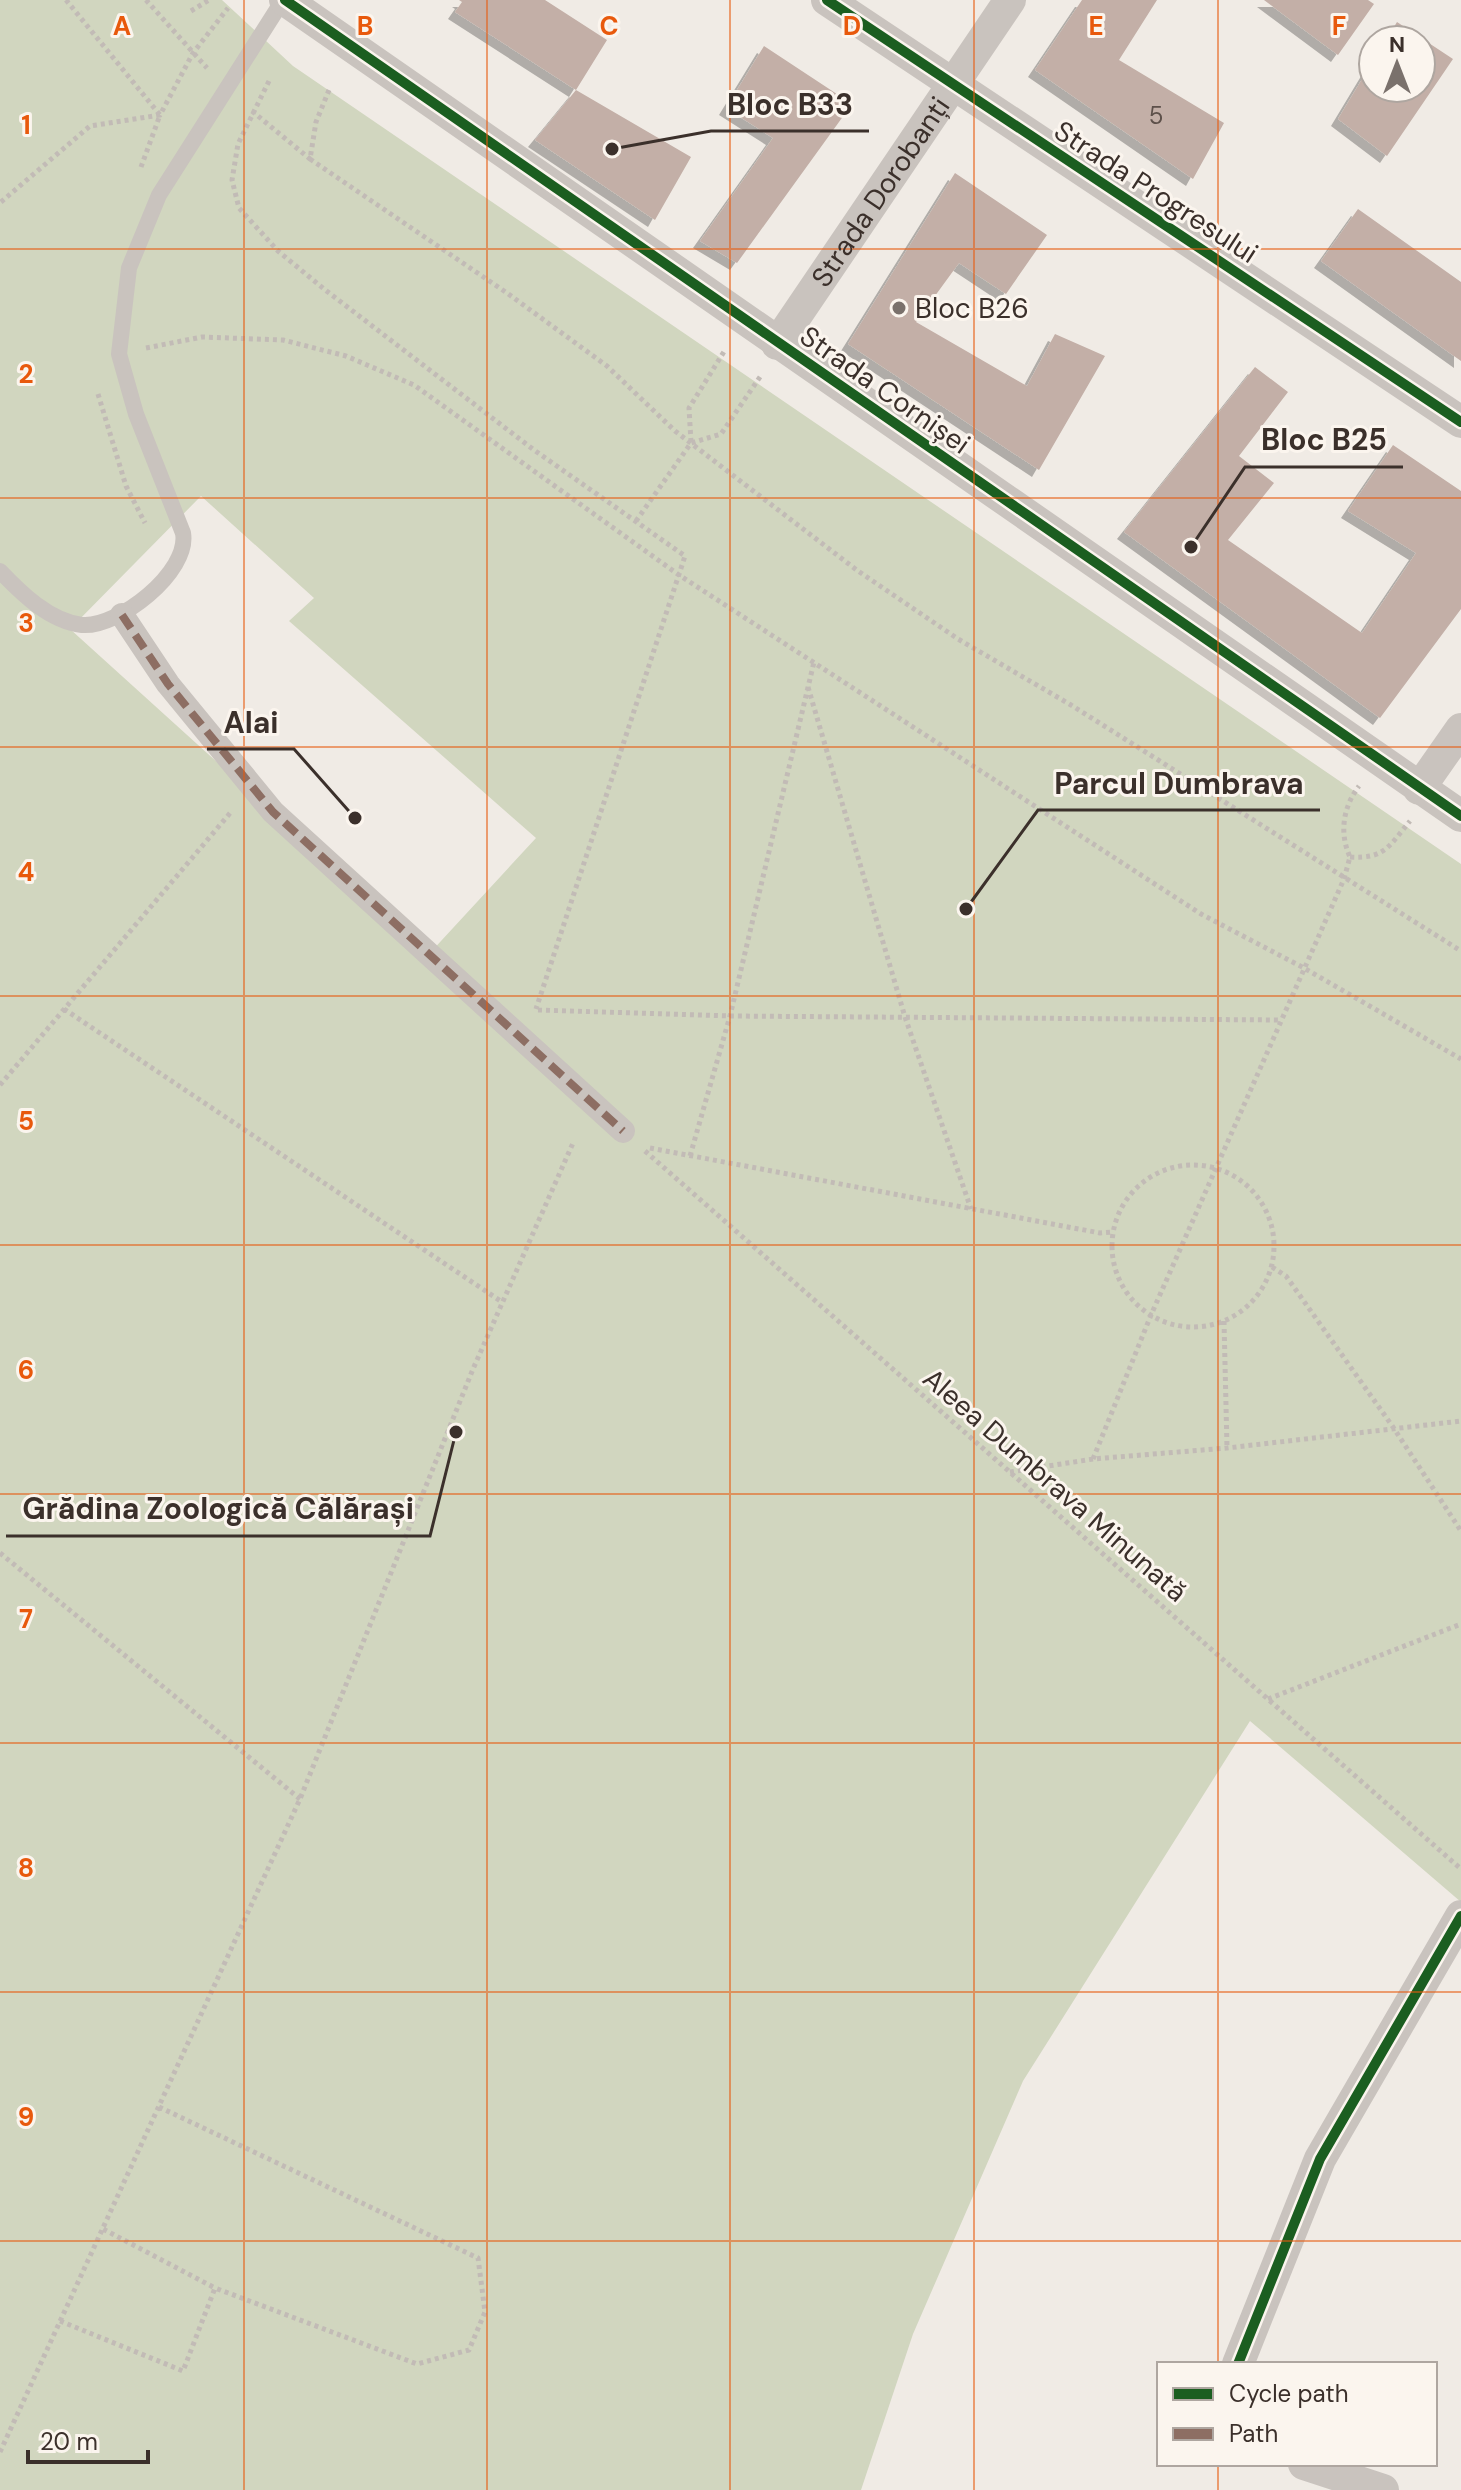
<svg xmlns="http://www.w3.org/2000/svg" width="1461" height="2490" font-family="'DM Sans',sans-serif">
<defs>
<filter id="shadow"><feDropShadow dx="-7" dy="7" stdDeviation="0" flood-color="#0004"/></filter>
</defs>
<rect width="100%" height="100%" fill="#f0ebe5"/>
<path fill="#d1d6bf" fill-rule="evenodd" d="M 0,0 L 222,0 L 293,66 L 1461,864 L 1461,1902 L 1250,1721 L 1023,2081 L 913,2334 L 861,2490 L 0,2490 ZM 201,496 L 314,598 L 289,621 L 536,838 L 429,954 L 70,629 Z"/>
<path fill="#c3afa7" filter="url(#shadow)" d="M 459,0 L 545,0 L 607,40 L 576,90 L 455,12 L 462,2 Z
M 1082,0 L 1157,0 L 1119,60 L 1224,123 L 1193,179 L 1035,70 Z
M 1264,0 L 1368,0 L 1374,4 L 1338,55 Z
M 1397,22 L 1453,59 L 1387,156 L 1338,119 L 1373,61 L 1373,88 L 1421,88 L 1421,40 L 1386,40 Z
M 764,46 L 852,104 L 737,263 L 700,241 L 773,138 L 726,108 Z
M 576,90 L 691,157 L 655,220 L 535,140 Z
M 955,173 L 1047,235 L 1006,294 L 959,263 L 916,322 L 1027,386 L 1055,334 L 1105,356 L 1039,470 L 848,344 Z
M 1358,209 L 1461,282 L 1461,361 L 1321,261 Z
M 1255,367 L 1288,392 L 1239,456 L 1274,483 L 1228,540 L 1362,633 L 1416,553 L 1348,511 L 1393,445 L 1461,491 L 1461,609 L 1380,718 L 1124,532 Z"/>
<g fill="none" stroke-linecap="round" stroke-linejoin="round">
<path stroke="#c2bbb6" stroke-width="5" stroke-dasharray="4 4" stroke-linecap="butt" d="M 66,0 L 160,115 L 141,167
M 146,0 L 207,68
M 191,11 L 209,0
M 269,81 L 238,144 L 232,180 L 239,208 L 278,251 L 324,289 L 534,450 L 685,556 L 536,1009
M 329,90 L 316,122 L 310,159 L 507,293 L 607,366 L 675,431 L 858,571 L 958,639 L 1071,705 L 1461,951
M 252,111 L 310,159
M 1,202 L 90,126 L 160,115 L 193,53 L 228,8
M 146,348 L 202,337 L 283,340 L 346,356 L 414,385 L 679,575 L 1201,914 L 1304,968 L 1461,1059
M 98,394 L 126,486 L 145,523
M 691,442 L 689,408 L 725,350
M 636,521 L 691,443 L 721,434 L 762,374
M 808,687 L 905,1017 L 971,1209
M 1350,857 C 1385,859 1389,846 1410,821
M 64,1009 L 502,1302
M 538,1010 L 730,1016 L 1281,1020
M 0,1085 L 231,812
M 650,1148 L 1100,1233 L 1113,1232
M 645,1151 L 1461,1869
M 690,1156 L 730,1016 L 814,662
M1112 1246a81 81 0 1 1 162 0a81 81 0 1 1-162 0Z
M 1272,1267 L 1286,1276 L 1393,1427 L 1461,1531
M 1224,1321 L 1227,1448
M 1093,1459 L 1151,1315 L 1344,879 L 1350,857 C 1339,833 1343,807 1359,786
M 1010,1472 L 1093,1459 L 1227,1448 L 1461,1421
M 0,1553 L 300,1799
M 1268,1699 L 1461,1624
M 159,2107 L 478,2258 L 485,2312 L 469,2350 L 417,2364 L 215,2288
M 60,2321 L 183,2371 L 215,2288 L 103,2229
M 0,2452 L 300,1799 L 473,1369 L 573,1143"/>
<path stroke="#c9c3be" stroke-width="16" d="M 0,571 C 21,593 49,621 82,625 C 118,628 190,572 183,533 L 136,414 L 119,354 L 129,268 L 159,195 L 283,0"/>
<path stroke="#c9c3be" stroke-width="24" d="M 122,615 L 168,684 L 273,812 L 623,1131"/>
<g stroke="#c9c3be" stroke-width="32">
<path d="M 285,0 L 1461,816"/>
<path d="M 827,0 L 1461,422"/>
<path id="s1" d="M 777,344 L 1010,0"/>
<path d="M 1419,789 L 1461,729"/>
<path d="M 1238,2364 L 1320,2159 L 1461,1916"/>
<path d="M 1304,2464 L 1383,2490"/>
</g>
<path stroke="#8d6e63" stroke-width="8" stroke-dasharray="16 8" stroke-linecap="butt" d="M 122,615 L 168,684 L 273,812 L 623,1131"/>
<defs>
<path id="cycleway" d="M 285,0 L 1461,816
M 827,0 L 1461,422
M 1238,2364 L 1320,2159 L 1461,1916"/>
</defs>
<use href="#cycleway" stroke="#fbf5ee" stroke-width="15"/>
<use href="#cycleway" stroke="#1b5e20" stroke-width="10"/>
</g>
<path fill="none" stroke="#e8590c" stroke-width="2" stroke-opacity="0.55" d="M 244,0 L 244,2490M 487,0 L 487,2490M 730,0 L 730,2490M 974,0 L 974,2490M 1218,0 L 1218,2364M 0,249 L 1461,249M 0,498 L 1461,498M 0,747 L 1461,747M 0,996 L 1461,996M 0,1245 L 1461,1245M 0,1494 L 1461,1494M 0,1743 L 1461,1743M 0,1992 L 1461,1992M 0,2241 L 1461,2241M 1218,2464 L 1218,2490"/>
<circle fill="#7a716c" stroke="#fbf5ee" stroke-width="3" cx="899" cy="308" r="8"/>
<g text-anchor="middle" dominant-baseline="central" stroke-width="6" stroke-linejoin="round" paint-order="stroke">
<g font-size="24" fill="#5d504a">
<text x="1156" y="115">5</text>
</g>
<g font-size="28" fill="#3b302b" stroke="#fbf5ee">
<text stroke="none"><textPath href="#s1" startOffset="184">Strada Dorobanți</textPath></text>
<text transform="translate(1156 192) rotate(33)">Strada Progresului</text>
<text transform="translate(885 390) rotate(35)">Strada Cornișei</text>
<text transform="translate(1055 1485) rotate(41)">Aleea Dumbrava Minunată</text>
</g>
<g font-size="28" fill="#3b302b" stroke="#fbf5ee" text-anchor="start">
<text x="915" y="308">Bloc B26</text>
</g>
</g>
<g font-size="26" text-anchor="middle" font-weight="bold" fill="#e8590c" stroke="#fbf5ee" stroke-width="6" stroke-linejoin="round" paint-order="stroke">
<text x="122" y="35">A</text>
<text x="365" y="35">B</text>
<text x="609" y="35">C</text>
<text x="852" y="35">D</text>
<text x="1096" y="35">E</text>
<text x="1339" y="35">F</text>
<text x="26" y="134">1</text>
<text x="26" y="383">2</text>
<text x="26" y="632">3</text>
<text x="26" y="881">4</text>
<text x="26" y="1130">5</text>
<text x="26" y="1379">6</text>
<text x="26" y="1628">7</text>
<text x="26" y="1877">8</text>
<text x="26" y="2126">9</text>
</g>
<path fill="none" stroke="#3b302b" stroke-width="3" d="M612 149L711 131H869M1191 547L1245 467H1403M355 818L294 749H207M966 909L1038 810H1320M456 1432L430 1536H6"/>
<g fill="#3b302b" stroke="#fbf5ee" stroke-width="3">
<circle cx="612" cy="149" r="8"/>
<circle cx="1191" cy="547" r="8"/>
<circle cx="355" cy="818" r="8"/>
<circle cx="966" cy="909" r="8"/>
<circle cx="456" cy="1432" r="8"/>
</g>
<g font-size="30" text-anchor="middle" font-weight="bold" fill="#3b302b" stroke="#fbf5ee" stroke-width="6" stroke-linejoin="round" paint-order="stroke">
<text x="790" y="115">Bloc B33</text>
<text x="1324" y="450">Bloc B25</text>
<text x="251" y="733">Alai</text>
<text x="1179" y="794">Parcul Dumbrava</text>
<text x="218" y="1519">Grădina Zoologică Călărași</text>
</g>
<rect x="1157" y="2362" width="280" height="104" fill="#fbf5ee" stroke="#aea6a0" stroke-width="2"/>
<rect x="1173" y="2388" width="40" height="12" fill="#1b5e20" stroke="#aea6a0" stroke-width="2"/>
<text x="1229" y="2402" font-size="24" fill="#3b302b">Cycle path</text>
<rect x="1173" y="2428" width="40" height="12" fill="#8d6e63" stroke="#aea6a0" stroke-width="2"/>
<text x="1229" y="2442" font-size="24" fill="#3b302b">Path</text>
<g transform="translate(1397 64)"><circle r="38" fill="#fbf5ee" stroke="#aea6a0" stroke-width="2"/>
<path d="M0-6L14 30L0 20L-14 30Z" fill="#7a716c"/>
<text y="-12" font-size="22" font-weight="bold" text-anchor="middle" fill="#3b302b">N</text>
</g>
<path d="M28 2450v12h120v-12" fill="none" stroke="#3b302b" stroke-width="4"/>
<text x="40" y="2450" font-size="24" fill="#3b302b" stroke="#fbf5ee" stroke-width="6" paint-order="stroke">20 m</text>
</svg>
